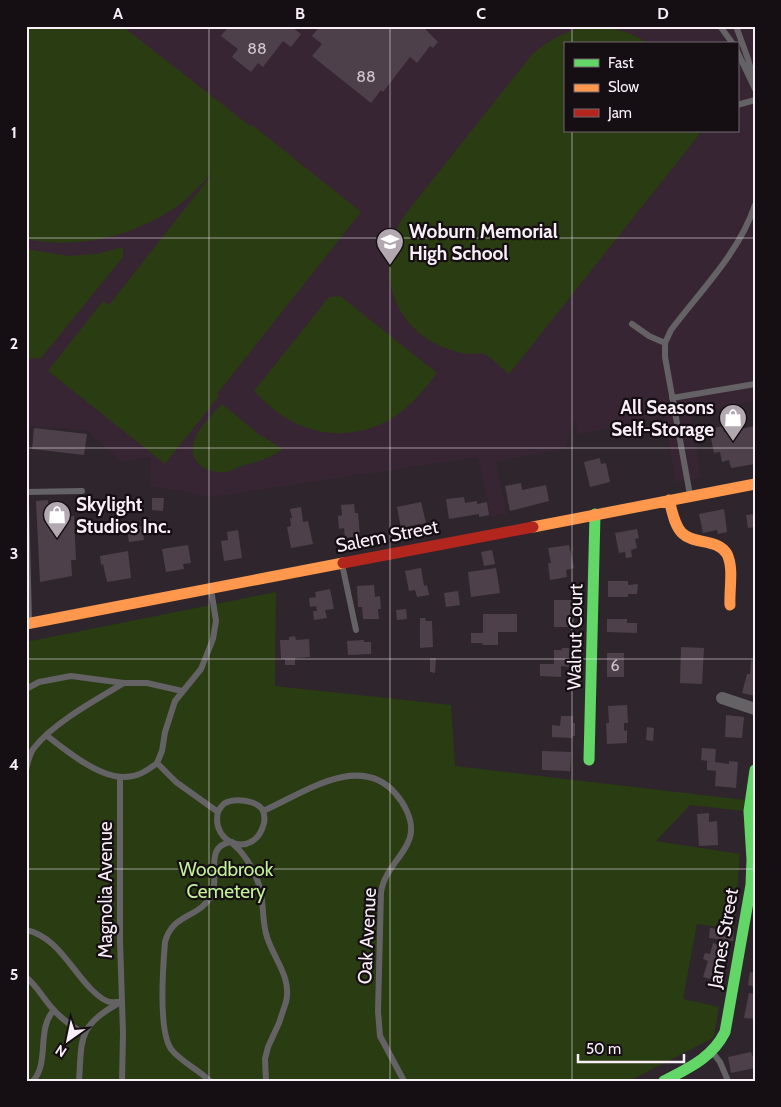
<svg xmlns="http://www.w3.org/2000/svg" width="781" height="1107" font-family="Cabin,sans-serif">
<rect width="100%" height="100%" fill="#2e262c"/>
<path fill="#382534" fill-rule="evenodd" d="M 26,26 L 755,26 L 755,401 L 690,413 L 701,477 L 676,482 L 664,417 L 578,434 L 574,420 L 566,448 L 496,462 L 507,514 L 491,517 L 478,457 L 211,497 L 151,486 L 150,457 L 122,462 L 86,430 L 26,426 ZM 565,44 L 737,44 L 737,131 L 565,131 Z"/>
<path fill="#2a3c12" d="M 26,26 L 122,26 L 250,126 L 252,125 L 361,212 L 217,394 L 219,396 L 165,464 L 48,371 L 103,301 L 109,305 L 213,173 C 202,182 192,195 180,204 C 136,236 79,250 26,239 Z
M 593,27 C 613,27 632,32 649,44 L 565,44 L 565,131 L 702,131 L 509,374 C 501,368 493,358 484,354 C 481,353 474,354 469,354 C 458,353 446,349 436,344 C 386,319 375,255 407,212 L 530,57 C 548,40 568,28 593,27 Z
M 123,247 L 123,257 L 41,358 L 26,359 L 26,249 L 69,256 L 97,254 Z
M 340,296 L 437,373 C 426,387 415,401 401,412 C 368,438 321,440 286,418 C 274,411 264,401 254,391 L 329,297 Z
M 222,404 L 258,434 L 283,449 C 269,459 260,461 244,465 C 238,467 232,471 226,472 C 217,473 207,471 200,465 C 179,447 208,418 222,404 Z
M 276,592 L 275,686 L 451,705 L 455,766 L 745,800 L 744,811 L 690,805 L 656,841 L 740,854 L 734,929 L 697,924 L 683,999 L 719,1007 L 714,1036 L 711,1039 L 629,1081 L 26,1081 L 26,642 Z"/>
<path fill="#4d404b" d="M 229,26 L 295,26 L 293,28 L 301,34 L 291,47 L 283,41 L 263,67 L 258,63 L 251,72 L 232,57 L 238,49 L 221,36 Z
M 320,26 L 422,26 L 438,42 L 433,48 L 430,46 L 417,63 L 410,57 L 383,92 L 381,90 L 371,103 L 312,56 L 322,44 L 312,36 Z
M 723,426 L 724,432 L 755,426 L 755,464 L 731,468 L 729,460 L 722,462 L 720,452 L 714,453 L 709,429 Z
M 34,428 L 87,434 L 84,455 L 32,449 Z
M 600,458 L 601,464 L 606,463 L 610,482 L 590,487 L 584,462 Z
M 521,483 L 522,490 L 546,485 L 549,501 L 510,511 L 505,486 Z
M 464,497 L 465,503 L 477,501 L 477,504 L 487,502 L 489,515 L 479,517 L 479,514 L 449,519 L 446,499 Z
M 152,498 L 164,498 L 163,511 L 152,510 Z
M 48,500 L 49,517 L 74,516 L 76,560 L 71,560 L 72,576 L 40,582 L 36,501 Z
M 421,502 L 426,523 L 401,528 L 397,507 Z
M 354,504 L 355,513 L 358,513 L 360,536 L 345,538 L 344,528 L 339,529 L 338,516 L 342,515 L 341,505 Z
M 301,507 L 303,522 L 308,521 L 313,544 L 291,548 L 287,527 L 291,526 L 290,518 L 292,518 L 290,509 Z
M 724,509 L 727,532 L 718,534 L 717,530 L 703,533 L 699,514 Z
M 755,514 L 755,527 L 748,528 L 746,515 Z
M 142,526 L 144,540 L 129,542 L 127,527 Z
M 637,529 L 639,538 L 635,539 L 637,548 L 631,550 L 632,557 L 626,558 L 625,552 L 619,553 L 615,533 Z
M 238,530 L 242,558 L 224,561 L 221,541 L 228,540 L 227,532 Z
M 188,545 L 191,563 L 183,564 L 184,569 L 166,572 L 162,549 Z
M 569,545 L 574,568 L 566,570 L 567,577 L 550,580 L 548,563 L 551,563 L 548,548 Z
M 492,550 L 495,564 L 484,566 L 481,552 Z
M 128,551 L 131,578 L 107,582 L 103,564 L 101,565 L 100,556 Z
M 421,568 L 424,586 L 427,585 L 429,595 L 417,597 L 415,590 L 409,591 L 405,571 Z
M 496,568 L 500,593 L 471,597 L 468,572 Z
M 608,581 L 628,581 L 628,585 L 638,584 L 637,594 L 628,594 L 628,597 L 608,597 Z
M 374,585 L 375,597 L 380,596 L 381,609 L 378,609 L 379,619 L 363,619 L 362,607 L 358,607 L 357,586 Z
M 330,589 L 334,609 L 325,610 L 327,618 L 314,620 L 313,611 L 317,611 L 316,606 L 310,607 L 309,598 L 316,597 L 315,592 Z
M 458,591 L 460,605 L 446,607 L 444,593 Z
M 554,600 L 574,600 L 574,627 L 554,627 Z
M 406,609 L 407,619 L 397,620 L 396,610 Z
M 483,614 L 517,614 L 517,632 L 498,632 L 498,645 L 483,645 L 482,643 L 471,643 L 471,633 L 483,633 Z
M 420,618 L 425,618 L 426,621 L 432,621 L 433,647 L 420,648 Z
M 607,619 L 627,619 L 627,623 L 637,623 L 637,633 L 607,632 Z
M 295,636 L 296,640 L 309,639 L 310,657 L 295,658 L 295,665 L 285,665 L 285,659 L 281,659 L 280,640 L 289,640 L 289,637 Z
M 364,640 L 364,642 L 371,642 L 371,654 L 348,655 L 347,641 Z
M 681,647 L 704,648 L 702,684 L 680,683 Z
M 562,648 L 569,648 L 569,667 L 561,666 L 561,677 L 540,676 L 540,664 L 554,664 L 554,650 L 562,650 Z
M 607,653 L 624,653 L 624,677 L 607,677 Z
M 430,658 L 436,658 L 435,673 L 430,672 Z
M 751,660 L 755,661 L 755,696 L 742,693 L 747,674 L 750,674 Z
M 627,705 L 628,723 L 624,723 L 624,731 L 627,730 L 627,743 L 607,744 L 606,723 L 609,723 L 608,706 Z
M 726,715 L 744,717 L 742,738 L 725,737 Z
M 561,716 L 573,716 L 573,723 L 575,723 L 575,736 L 573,736 L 572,738 L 552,737 L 552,725 L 560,726 Z
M 647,727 L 654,728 L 653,741 L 646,740 Z
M 702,748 L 716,749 L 715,762 L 701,760 Z
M 542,751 L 571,752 L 570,771 L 542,770 Z
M 707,761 L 729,764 L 729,761 L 738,762 L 736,788 L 715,786 L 716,771 L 707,770 Z
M 709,813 L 709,822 L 717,821 L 718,845 L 699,846 L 697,814 Z
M 710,928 L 734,931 L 733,941 L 709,938 Z
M 713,943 L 724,946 L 720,958 L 722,959 L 721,965 L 718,964 L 714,980 L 703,977 L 708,961 L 703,959 L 705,953 L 710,954 Z
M 750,972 L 755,973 L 755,987 L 748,985 Z
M 749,993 L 755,994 L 755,1019 L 744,1018 Z
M 751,1052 L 753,1057 L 755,1057 L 755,1068 L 731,1073 L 728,1057 Z"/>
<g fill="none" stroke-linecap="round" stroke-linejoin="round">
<path stroke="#646264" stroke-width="6" d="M 720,26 L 733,44
M 736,26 L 748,59 L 755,84
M 737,51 L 755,89
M 737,105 L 755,100
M 632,324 L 649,336 L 665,343
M 672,398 L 755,384
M 26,492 L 82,491
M 690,495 L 665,357 L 665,343 L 671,330 C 701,290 739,253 755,205
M 26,500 L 29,622
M 342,564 L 356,630
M 211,589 L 216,621 L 213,639 L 201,669 L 175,701 L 165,732 L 162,751 L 157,763 L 176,782 L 218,812 C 210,844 255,860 264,823 C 265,818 265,814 262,809 C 255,800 235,798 225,803 C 222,805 220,808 218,812
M 26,689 L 39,682 L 71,676 L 124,683 L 147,683 L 182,691
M 46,735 C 65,750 97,776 122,777 C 136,778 147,771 157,763
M 26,770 C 28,762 29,754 34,748 C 53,723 97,699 124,683
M 120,778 L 120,940 L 123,1033 L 122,1081
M 263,811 C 302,794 359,752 395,793 C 404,803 412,818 411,831 C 410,848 393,862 386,877 C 383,882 382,887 381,892 L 378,1011 L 380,1036 L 404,1081
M 233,844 C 247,856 258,876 261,894 C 264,909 262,922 267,937 C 274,959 292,978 286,1002 L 279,1023 L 268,1047 L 265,1059 L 266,1081
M 26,930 C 56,936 71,969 91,989 C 96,994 103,1001 110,1002 C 114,1003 118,1002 122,1001
M 26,977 C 37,986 43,998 52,1008 C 61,1019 72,1026 84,1034
M 713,1053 L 720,1062 L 728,1081
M 33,1081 C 50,1062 36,1029 54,1010
M 79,1081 C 82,1039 77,1026 119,1003
M 210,1081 C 198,1069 181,1062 171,1049 C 158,1030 163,966 165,942 C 173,912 200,919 212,894 C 220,877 203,845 232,842"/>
<path stroke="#646264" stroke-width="12" d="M 722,698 L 755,709"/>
<path stroke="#63d668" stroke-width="11" d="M 589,760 L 595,514
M 664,1081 C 689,1068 712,1058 725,1032 L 751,885 L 752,860 L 749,811 L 755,770"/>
<path stroke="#ff974d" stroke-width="11" d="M 669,500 C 672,510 674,525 682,533 C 694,545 717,538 727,554 C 734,568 729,590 730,605
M 533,527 L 755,484
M 26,624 L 343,563"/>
<path stroke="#b3261e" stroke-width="11" d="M 343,563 L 533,527"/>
</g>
<path fill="none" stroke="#f9eff7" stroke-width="1" stroke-opacity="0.55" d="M 209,26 L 209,1081M 390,26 L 390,1081M 572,26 L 572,44M 572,131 L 572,1081M 26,238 L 755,238M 26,448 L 755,448M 26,659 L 755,659M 26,869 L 755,869"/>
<defs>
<symbol id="school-pin" viewBox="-11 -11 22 30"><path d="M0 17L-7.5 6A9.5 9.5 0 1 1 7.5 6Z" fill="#b2a9b0" stroke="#150e13"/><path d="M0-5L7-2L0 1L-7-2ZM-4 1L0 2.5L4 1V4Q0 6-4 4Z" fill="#fff"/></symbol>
<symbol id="shop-pin" viewBox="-11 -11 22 30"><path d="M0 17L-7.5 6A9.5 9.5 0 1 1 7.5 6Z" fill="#b2a9b0" stroke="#150e13"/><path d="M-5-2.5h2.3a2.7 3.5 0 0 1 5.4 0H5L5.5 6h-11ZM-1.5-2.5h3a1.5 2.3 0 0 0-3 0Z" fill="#fff"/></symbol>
</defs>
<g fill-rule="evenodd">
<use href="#school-pin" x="374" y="226" width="32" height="43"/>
<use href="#shop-pin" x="717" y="402" width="32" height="43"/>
<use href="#shop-pin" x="41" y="499" width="32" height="43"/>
</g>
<g text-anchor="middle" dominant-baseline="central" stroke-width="4.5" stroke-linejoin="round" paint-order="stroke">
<g font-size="16" fill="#cec3cc">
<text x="257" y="48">88</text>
<text x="366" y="76">88</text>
<text x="615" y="665">6</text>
</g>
<g font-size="19" font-weight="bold" fill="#f9eff7" stroke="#150e13" text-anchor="start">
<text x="409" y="231">Woburn Memorial<tspan x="409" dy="22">High School</tspan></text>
<text x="714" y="407" text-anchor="end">All Seasons<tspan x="714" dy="22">Self-Storage</tspan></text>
<text x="76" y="504">Skylight<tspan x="76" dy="22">Studios Inc.</tspan></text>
</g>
<g font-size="19" fill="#f9eff7" stroke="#150e13">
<text transform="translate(387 536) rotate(-11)">Salem Street</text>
<text transform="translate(575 637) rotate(-89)">Walnut Court</text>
<text transform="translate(105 890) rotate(-90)">Magnolia Avenue</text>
<text transform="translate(367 936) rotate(-87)">Oak Avenue</text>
<text transform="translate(723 938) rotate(-80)">James Street</text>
</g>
<g font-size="19" fill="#c3f297" stroke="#150e13">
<text x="226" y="869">Woodbrook<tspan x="226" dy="22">Cemetery</tspan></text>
</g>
</g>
<rect width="781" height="1107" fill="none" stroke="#150e13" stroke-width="55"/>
<rect x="564" y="42" width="175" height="90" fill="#150e13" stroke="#70686e"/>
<rect x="574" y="59" width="25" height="8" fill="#63d668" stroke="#70686e"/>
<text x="608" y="68" font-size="15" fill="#f9eff7">Fast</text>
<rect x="574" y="84" width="25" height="8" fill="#ff974d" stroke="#70686e"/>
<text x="608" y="92" font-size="15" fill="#f9eff7">Slow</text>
<rect x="574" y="109" width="25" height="8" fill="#b3261e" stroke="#70686e"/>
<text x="608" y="118" font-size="15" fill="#f9eff7">Jam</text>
<g transform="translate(68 1040) rotate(213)" stroke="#150e13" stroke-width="4" paint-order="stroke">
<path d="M0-4L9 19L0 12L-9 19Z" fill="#f9eff7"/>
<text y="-8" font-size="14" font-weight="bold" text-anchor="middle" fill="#f9eff7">N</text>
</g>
<path d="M578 1054v8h106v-8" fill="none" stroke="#f9eff7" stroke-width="2.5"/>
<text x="586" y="1054" font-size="15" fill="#f9eff7" stroke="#150e13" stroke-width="4" paint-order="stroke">50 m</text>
<rect x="28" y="28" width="726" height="1052" fill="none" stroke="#f9eff7" stroke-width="2"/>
<g font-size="16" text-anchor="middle" font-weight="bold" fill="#f9eff7">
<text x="118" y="19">A</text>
<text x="300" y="19">B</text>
<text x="481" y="19">C</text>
<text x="663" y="19">D</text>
<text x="14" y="138">1</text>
<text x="14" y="349">2</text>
<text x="14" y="559">3</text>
<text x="14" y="770">4</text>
<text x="14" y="980">5</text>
</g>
</svg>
